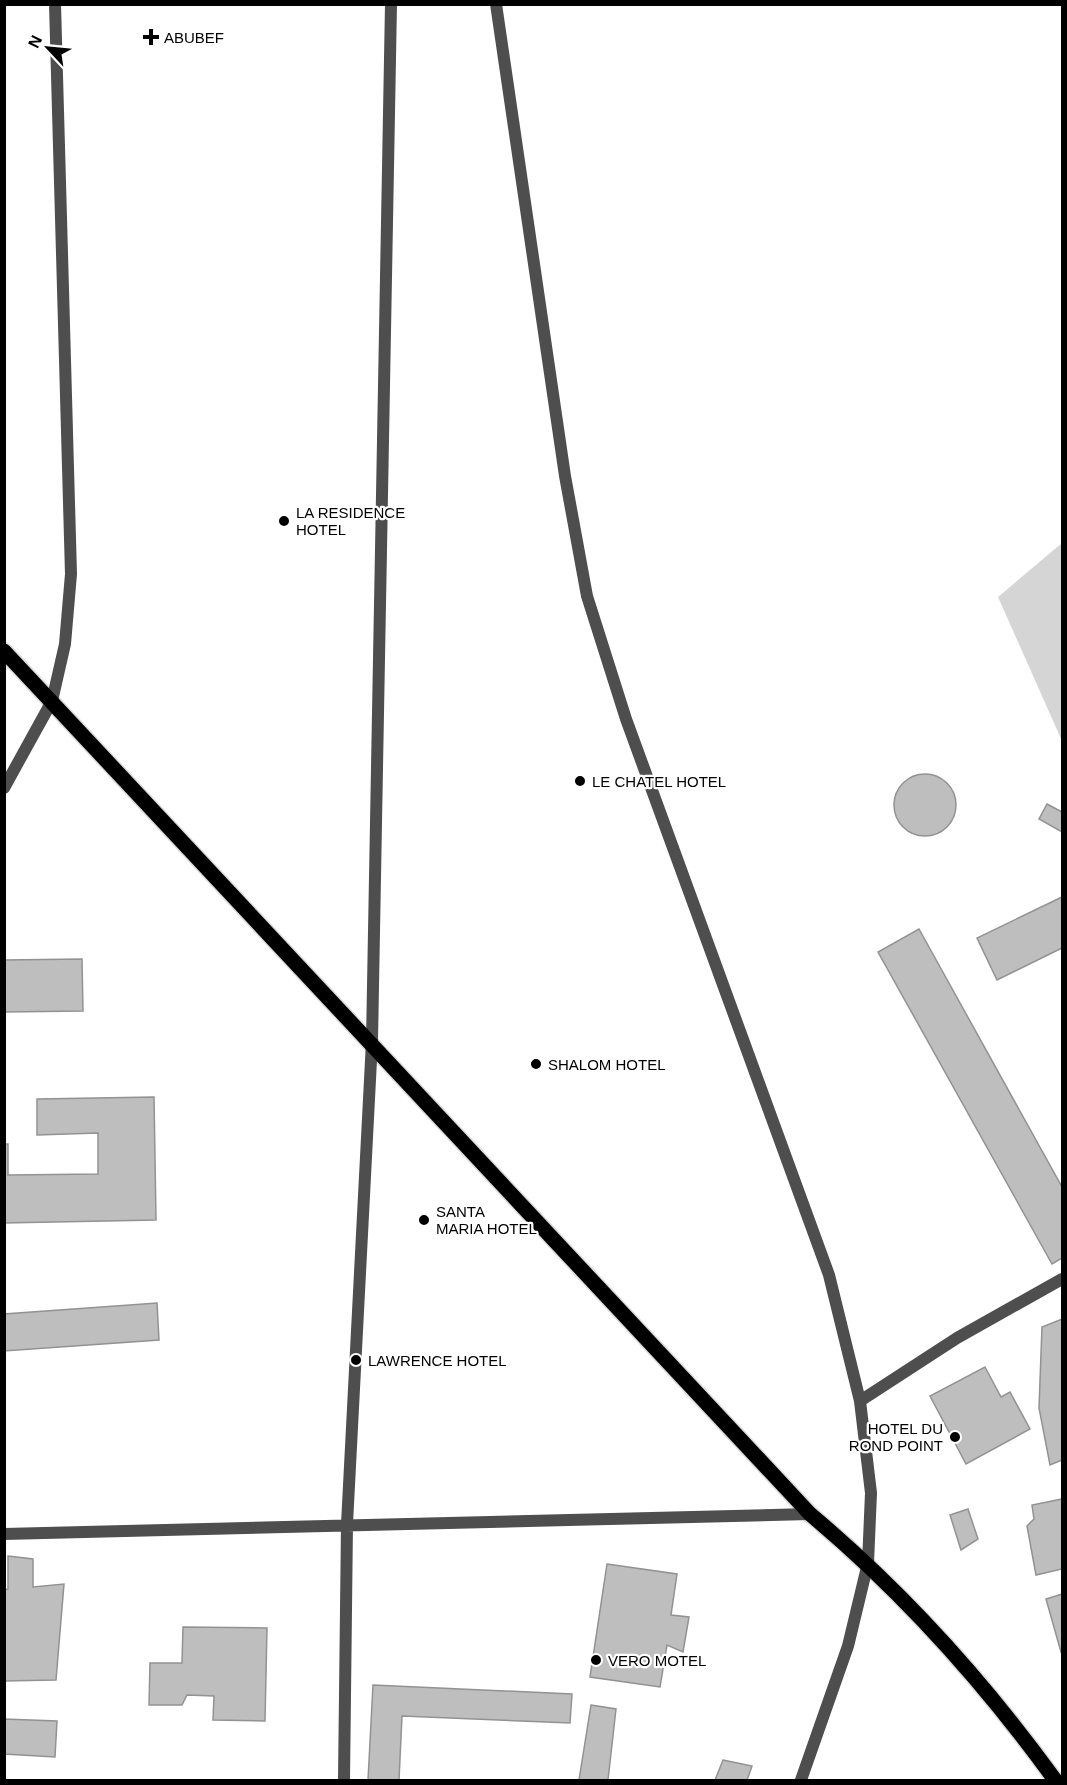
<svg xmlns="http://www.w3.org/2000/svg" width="1067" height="1785" font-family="Helvetica,sans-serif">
<rect width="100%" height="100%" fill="#fff"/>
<path fill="#d5d5d5" d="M 1062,543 L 1062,741 L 998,597 Z"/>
<path fill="#bebebe" stroke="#929292" stroke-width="1.5" d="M894 805a31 31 0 1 1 62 0a31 31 0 1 1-62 0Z
M 1047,804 L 1062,812 L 1062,832 L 1039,819 Z
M 1062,897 L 1062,948 L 997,980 L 977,938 Z
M 919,929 L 1062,1187 L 1062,1258 L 1052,1264 L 878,952 Z
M 82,959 L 83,1011 L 4,1012 L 4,960 Z
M 154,1097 L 156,1220 L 4,1223 L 4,1144 L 8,1144 L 8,1175 L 98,1174 L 98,1133 L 37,1135 L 37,1099 Z
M 157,1303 L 159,1340 L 4,1351 L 4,1314 Z
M 1062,1319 L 1062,1460 L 1050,1465 L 1039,1408 L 1042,1327 Z
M 985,1367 L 1001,1397 L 1010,1392 L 1030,1429 L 966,1464 L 930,1396 Z
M 1062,1499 L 1062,1569 L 1036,1575 L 1027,1526 L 1034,1519 L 1032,1505 Z
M 968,1509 L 978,1539 L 961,1550 L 950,1515 Z
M 8,1556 L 33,1559 L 33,1587 L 64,1584 L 56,1680 L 4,1681 L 4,1590 L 8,1589 Z
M 607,1564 L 677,1574 L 671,1615 L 689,1617 L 683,1652 L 667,1645 L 660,1687 L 590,1677 Z
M 1062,1594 L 1062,1651 L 1061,1652 L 1046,1599 Z
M 183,1627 L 267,1628 L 265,1721 L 213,1720 L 214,1696 L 187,1695 L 182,1705 L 149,1705 L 150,1663 L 182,1663 Z
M 373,1685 L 572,1694 L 570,1723 L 402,1716 L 399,1780 L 368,1780 Z
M 591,1705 L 616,1709 L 608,1780 L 579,1780 Z
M 4,1719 L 57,1721 L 55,1757 L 4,1754 Z
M 723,1760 L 752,1766 L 747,1780 L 715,1780 Z"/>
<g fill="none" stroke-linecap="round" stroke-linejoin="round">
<defs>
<path id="primary" d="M 4,651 L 810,1514 C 903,1592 984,1682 1055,1780"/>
</defs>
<use href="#primary" stroke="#dbdbdb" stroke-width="18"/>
<path stroke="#4e4e4e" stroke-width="12" d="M 496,4 L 565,476 L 587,596 L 626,719 L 829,1275 L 860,1401 L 871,1493 L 868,1563 L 848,1646 L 801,1780
M 4,788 L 52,701 L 65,644 L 71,574 L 55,4
M 860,1401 L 957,1338 L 1062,1279
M 4,1534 L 810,1514
M 344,1780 L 347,1524 L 372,1041 L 391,4"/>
<use href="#primary" stroke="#000" stroke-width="15"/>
</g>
<g fill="#000" stroke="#fff" stroke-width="2">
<path d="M148 28h6v6h6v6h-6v6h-6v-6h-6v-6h6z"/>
<circle cx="284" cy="521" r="6"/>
<circle cx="580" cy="781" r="6"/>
<circle cx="536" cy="1064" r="6"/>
<circle cx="424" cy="1220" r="6"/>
<circle cx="356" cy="1360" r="6"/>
<circle cx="955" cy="1437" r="6"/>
<circle cx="596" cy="1660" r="6"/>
</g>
<g text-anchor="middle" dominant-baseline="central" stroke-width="4.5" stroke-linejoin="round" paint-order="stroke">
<g font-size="15" fill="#000" stroke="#fff" text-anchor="start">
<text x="164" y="37">ABUBEF</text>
<text x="296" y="512">LA RESIDENCE<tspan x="296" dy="17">HOTEL</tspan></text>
<text x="592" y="781">LE CHATEL HOTEL</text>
<text x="548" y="1064">SHALOM HOTEL</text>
<text x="436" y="1211">SANTA<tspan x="436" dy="17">MARIA HOTEL</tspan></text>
<text x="368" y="1360">LAWRENCE HOTEL</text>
<text x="943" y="1428" text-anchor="end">HOTEL DU<tspan x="943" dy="17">ROND POINT</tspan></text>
<text x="608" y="1660">VERO MOTEL</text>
</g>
</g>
<rect width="1067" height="1785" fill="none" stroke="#000000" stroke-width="12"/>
<g transform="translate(48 48) rotate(296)" stroke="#ffffff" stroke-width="4.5" paint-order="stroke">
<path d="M0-4.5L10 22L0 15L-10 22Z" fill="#000000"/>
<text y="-9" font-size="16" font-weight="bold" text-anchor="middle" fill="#000000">N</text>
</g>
</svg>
